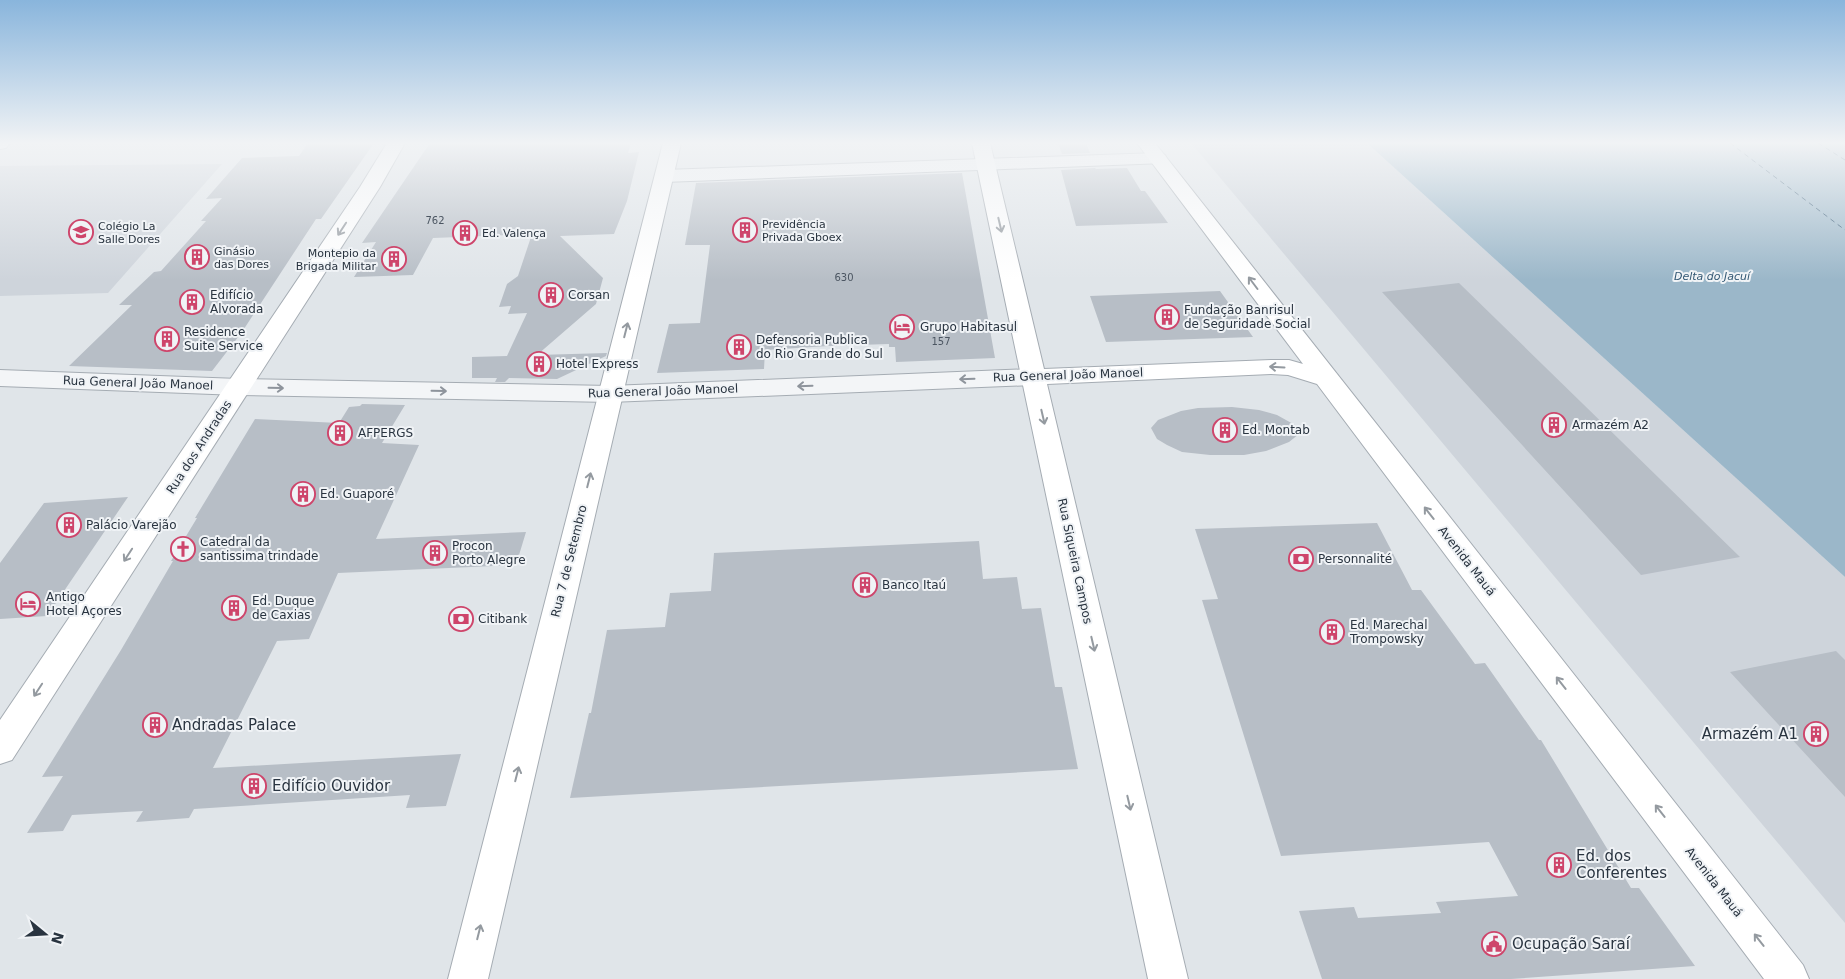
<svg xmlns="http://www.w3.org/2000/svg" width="1845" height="979" font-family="'DejaVu Sans',sans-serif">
<rect width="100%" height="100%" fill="#e0e5e9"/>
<path fill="#ced4db" d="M 1191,143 L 1367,143 L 1845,577 L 1845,923 Z
M 222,164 L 108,293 L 0,296 L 0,166 Z"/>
<path fill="#9bb7c9" d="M 1367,143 L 1845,143 L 1845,577 Z"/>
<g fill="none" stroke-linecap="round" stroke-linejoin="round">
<path stroke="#335874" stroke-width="1" stroke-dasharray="5 4" stroke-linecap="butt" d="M 1730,143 L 1845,230
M 1818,143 L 1845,160"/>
</g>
<path fill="#b7bec6" d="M 308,143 L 374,143 L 321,219 L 316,219 L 242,332 L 212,371 L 69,366 L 132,305 L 119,305 L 154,272 L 161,271 L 206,221 L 201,221 L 222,198 L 206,199 L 242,158 L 299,156 Z
M 430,143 L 631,143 L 628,153 L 639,152 L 627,201 L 614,234 L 560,236 L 603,278 L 596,304 L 537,355 L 607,353 L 606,356 L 557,379 L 509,378 L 505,382 L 495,382 L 497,378 L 472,378 L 472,357 L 507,356 L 527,313 L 508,314 L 511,306 L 499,307 L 507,284 L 518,276 L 532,234 L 433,238 L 413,275 L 354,277 L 376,242 L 362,243 Z
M 1058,143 L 1086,143 L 1090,153 L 1062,154 Z
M 1095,168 L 1096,169 L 1127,168 L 1141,191 L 1145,191 L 1168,223 L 1076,226 L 1061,170 Z
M 962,173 L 995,358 L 896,362 L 895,347 L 889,347 L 889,344 L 828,346 L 765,350 L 764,369 L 657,373 L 669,324 L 700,323 L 710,245 L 685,245 L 696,183 Z
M 1459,283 L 1740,557 L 1641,575 L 1382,292 Z
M 1220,291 L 1253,337 L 1106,342 L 1090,296 Z
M 362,404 L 405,405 L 382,443 L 419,445 L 376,539 L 526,532 L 516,565 L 338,573 L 309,639 L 277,641 L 213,768 L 461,754 L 446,806 L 406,808 L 410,795 L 194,809 L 189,818 L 136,822 L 143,811 L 72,815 L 63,831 L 27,833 L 63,776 L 42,777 L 121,650 L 173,561 L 171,561 L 197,518 L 195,518 L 255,419 L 339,423 L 349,407 L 360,406 Z
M 1232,407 L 1259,410 L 1277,415 L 1304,430 L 1289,442 L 1266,451 L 1244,455 L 1210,455 L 1182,452 L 1167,445 L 1157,439 L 1151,428 L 1158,420 L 1181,411 L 1198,408 Z
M 128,497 L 47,616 L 0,619 L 0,563 L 44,503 Z
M 1377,523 L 1412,590 L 1421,590 L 1475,664 L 1485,663 L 1539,740 L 1541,740 L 1631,888 L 1639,888 L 1695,966 L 1511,979 L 1322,979 L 1299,911 L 1354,907 L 1358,918 L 1441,913 L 1436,902 L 1518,896 L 1489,842 L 1281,856 L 1202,600 L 1218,599 L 1195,529 Z
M 979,541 L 983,579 L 1017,577 L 1022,609 L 1041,608 L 1055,687 L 1062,687 L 1078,769 L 570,798 L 589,713 L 591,713 L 607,630 L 665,627 L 670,593 L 711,591 L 714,553 Z
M 1836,651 L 1845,660 L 1845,797 L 1730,672 Z"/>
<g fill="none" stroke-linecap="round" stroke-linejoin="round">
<defs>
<path id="street" d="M 1158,153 L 1165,155 L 1167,159 L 1165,163 L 664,182 L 657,180 L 655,176 L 657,172 L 664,170 Z
M 1033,369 L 1042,372 L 1045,377 L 1042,382 L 1033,385 L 610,402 L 239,395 L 0,386 L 0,370 L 239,379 L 610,386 Z"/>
<path id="secondary" d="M 0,143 L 10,143 L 6,148 L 0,149 Z
M 387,143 L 405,143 L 380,187 L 12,760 L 0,764 L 0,720 L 360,187 Z
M 663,143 L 681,143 L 488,979 L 448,979 Z
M 972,143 L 990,143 L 1044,369 L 1271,360 L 1289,360 L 1303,364 L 1137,143 L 1155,143 L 1803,965 L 1809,979 L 1764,979 L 1317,384 L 1288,375 L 1271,374 L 1047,384 L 1188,979 L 1148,979 Z"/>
</defs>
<use href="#street" stroke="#a5acb3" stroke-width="2"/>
<use href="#secondary" stroke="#a5acb3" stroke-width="2"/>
<use href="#street" fill="#f3f5f7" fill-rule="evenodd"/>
<use href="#secondary" fill="#fff" fill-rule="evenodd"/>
</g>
<defs><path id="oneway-shaft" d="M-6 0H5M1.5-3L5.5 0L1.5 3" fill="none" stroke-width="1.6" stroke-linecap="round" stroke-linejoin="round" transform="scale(1.25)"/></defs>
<g stroke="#949aa0">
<use href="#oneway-shaft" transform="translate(1000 225) rotate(77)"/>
<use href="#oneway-shaft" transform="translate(342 229) rotate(123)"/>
<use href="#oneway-shaft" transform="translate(1253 283) rotate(-127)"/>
<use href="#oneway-shaft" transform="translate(626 330) rotate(-76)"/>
<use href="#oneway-shaft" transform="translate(1277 367) rotate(-177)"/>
<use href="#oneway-shaft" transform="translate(1043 417) rotate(77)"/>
<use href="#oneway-shaft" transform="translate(589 480) rotate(-76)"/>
<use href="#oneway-shaft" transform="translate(1429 513) rotate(-128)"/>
<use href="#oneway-shaft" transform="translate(128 555) rotate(123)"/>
<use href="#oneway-shaft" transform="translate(1093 644) rotate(77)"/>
<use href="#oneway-shaft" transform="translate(1561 683) rotate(-128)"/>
<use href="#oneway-shaft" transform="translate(38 690) rotate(123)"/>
<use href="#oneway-shaft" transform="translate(517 774) rotate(-76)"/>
<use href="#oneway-shaft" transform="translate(1129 803) rotate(77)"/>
<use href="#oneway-shaft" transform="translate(1660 811) rotate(-128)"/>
<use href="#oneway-shaft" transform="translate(479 932) rotate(-76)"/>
<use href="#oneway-shaft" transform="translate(1759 940) rotate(-128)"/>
</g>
<g stroke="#8e949c">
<use href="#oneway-shaft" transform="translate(967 379) rotate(178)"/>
<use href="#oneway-shaft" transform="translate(805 386) rotate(178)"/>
<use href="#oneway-shaft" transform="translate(276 388) rotate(1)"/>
<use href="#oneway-shaft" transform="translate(439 391) rotate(1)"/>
</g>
<linearGradient id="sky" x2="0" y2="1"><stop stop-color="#89b5dc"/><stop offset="0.51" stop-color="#f1f3f5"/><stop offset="1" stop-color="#f1f3f5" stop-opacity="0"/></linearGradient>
<rect width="1845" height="280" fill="url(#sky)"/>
<defs>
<symbol id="building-ring" viewBox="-11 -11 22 22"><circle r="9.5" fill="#f0f3f6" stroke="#ce456b" stroke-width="1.5"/><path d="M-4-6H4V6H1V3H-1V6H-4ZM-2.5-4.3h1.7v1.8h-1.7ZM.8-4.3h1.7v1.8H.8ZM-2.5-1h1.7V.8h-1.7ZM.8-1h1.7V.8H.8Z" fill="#ce456b"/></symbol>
<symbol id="school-ring" viewBox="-11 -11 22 22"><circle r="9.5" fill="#f0f3f6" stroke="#ce456b" stroke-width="1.5"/><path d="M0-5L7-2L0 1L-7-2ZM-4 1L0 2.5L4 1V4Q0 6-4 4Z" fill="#ce456b"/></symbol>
<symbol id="hotel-ring" viewBox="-11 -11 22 22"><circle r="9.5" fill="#f0f3f6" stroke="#ce456b" stroke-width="1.5"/><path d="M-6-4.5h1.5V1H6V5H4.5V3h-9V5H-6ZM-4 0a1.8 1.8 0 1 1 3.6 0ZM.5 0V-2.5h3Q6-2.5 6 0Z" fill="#ce456b"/></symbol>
<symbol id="church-ring" viewBox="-11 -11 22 22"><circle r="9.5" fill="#f0f3f6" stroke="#ce456b" stroke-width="1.5"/><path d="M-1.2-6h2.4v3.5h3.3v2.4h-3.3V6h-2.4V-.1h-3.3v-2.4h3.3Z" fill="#ce456b"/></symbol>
<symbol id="bank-ring" viewBox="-11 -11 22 22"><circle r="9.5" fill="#f0f3f6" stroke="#ce456b" stroke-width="1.5"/><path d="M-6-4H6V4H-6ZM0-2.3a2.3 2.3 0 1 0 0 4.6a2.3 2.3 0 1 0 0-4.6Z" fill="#ce456b"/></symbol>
<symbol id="civic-ring" viewBox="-11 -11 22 22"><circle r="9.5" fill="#f0f3f6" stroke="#ce456b" stroke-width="1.5"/><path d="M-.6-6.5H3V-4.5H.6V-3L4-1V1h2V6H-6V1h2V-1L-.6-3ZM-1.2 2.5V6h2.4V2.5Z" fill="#ce456b"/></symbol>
</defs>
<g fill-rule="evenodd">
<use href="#building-ring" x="731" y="216" width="28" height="28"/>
<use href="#school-ring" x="67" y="218" width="28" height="28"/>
<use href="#building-ring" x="451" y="219" width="28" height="28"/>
<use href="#building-ring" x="183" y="243" width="28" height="28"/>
<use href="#building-ring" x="380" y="245" width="28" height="28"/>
<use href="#building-ring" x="537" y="281" width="28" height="28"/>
<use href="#building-ring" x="178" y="288" width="28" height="28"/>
<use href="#building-ring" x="1153" y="303" width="28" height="28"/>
<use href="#hotel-ring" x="888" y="313" width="28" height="28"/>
<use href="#building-ring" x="153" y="325" width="28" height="28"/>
<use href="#building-ring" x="725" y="333" width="28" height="28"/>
<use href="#building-ring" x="525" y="350" width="28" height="28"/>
<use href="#building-ring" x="1540" y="411" width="28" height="28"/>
<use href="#building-ring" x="1211" y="416" width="28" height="28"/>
<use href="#building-ring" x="326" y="419" width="28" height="28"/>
<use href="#building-ring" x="289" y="480" width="28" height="28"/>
<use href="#building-ring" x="55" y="511" width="28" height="28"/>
<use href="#church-ring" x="169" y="535" width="28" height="28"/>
<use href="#building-ring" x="421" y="539" width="28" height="28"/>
<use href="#bank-ring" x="1287" y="545" width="28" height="28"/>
<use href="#building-ring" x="851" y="571" width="28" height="28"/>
<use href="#hotel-ring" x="14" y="590" width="28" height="28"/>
<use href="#building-ring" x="220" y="594" width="28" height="28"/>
<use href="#bank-ring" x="447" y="605" width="28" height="28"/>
<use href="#building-ring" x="1318" y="618" width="28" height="28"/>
<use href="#building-ring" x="141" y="711" width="28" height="28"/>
<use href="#building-ring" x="1802" y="720" width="28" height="28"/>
<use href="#building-ring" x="240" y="772" width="28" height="28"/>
<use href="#building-ring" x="1545" y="851" width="28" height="28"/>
<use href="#civic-ring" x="1480" y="930" width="28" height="28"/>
</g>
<g text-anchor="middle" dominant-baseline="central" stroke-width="4" stroke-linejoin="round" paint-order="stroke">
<g font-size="10" fill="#4c5662">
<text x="435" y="220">762</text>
<text x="844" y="277">630</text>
<text x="941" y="341">157</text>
</g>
<g font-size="11" fill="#293440" stroke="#f0f3f6" text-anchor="start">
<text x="762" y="224">Previdência<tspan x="762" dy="13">Privada Gboex</tspan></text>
<text x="98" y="226">Colégio La<tspan x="98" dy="13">Salle Dores</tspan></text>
<text x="482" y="233">Ed. Valença</text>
<text x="214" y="251">Ginásio<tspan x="214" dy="13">das Dores</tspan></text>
<text x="376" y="253" text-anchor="end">Montepio da<tspan x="376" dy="13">Brigada Militar</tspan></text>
</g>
<g font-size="11" font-style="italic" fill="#335874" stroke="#f0f3f6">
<text x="1712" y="276">Delta do Jacuí</text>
</g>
<g font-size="12" fill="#293440" stroke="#f0f3f6" text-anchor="start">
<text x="210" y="295">Edifício<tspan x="210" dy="14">Alvorada</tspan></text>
<text x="568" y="295">Corsan</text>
<text x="1184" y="310">Fundação Banrisul<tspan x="1184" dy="14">de Seguridade Social</tspan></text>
<text x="920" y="327">Grupo Habitasul</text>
<text x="184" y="332">Residence<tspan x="184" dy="14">Suite Service</tspan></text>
<text x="756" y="340">Defensoria Publica<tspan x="756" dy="14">do Rio Grande do Sul</tspan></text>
<text x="556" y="364">Hotel Express</text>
<text x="1572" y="425">Armazém A2</text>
<text x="1242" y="430">Ed. Montab</text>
<text x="358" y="433">AFPERGS</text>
<text x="320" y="494">Ed. Guaporé</text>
<text x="86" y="525">Palácio Varejão</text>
<text x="200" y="542">Catedral da<tspan x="200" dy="14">santissima trindade</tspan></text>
<text x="452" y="546">Procon<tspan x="452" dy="14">Porto Alegre</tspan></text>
<text x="1318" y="559">Personnalité</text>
<text x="882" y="585">Banco Itaú</text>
<text x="46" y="597">Antigo<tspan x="46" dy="14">Hotel Açores</tspan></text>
<text x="252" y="601">Ed. Duque<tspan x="252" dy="14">de Caxias</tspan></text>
<text x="478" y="619">Citibank</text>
<text x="1350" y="625">Ed. Marechal<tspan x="1350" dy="14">Trompowsky</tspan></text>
</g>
<g font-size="12" fill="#293440" stroke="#f0f3f6">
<text transform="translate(1068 375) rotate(-2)">Rua General João Manoel</text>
<text transform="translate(138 383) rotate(2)">Rua General João Manoel</text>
<text transform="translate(663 391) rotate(-2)">Rua General João Manoel</text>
<text transform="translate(199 447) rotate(-57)">Rua dos Andradas</text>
<text transform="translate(569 561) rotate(-76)">Rua 7 de Setembro</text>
<text transform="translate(1075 561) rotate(78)">Rua Siqueira Campos</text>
<text transform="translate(1467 561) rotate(52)">Avenida Mauá</text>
<text transform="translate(1714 882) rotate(52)">Avenida Mauá</text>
</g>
<g font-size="15" fill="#293440" stroke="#f0f3f6" text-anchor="start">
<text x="172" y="725">Andradas Palace</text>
<text x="1798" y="734" text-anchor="end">Armazém A1</text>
<text x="272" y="786">Edifício Ouvidor</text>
<text x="1576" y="856">Ed. dos<tspan x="1576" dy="17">Conferentes</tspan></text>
<text x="1512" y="944">Ocupação Saraí</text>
</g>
</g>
<g transform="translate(45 934) rotate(108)" stroke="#f0f3f6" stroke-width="4" paint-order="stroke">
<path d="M0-4L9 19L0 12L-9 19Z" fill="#293440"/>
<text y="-8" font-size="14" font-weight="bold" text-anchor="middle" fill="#293440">N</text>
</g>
</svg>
